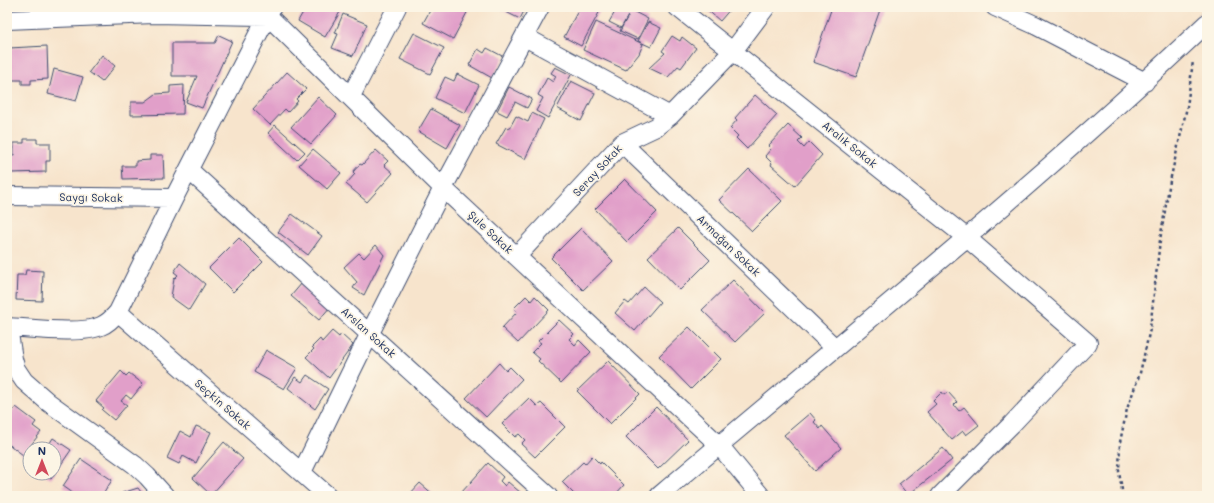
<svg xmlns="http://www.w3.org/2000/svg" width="1214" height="503" font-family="Mali,sans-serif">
<rect width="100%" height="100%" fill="#fcf5e5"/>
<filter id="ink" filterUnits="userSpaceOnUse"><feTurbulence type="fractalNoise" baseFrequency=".025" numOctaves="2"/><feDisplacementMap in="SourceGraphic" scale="8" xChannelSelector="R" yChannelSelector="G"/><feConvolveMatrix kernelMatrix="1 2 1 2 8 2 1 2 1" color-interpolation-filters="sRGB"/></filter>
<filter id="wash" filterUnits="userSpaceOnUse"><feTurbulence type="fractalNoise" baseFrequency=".012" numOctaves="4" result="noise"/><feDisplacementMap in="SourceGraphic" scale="16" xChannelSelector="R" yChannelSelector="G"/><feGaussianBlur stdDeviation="0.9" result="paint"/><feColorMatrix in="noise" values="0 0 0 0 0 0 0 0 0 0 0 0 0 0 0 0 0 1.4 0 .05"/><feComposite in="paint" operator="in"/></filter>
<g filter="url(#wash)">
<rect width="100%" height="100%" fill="#f7e4cc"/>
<g id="blocks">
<path fill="#e19fc9" d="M 306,7 L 343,7 L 325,37 L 298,21 Z
M 432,7 L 470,7 L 453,39 L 423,23 Z
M 496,7 L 526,7 L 520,19 Z
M 580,7 L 602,7 L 581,46 L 564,37 Z
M 613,7 L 625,7 L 648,19 L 638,39 L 620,31 L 628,16 L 621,28 L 609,22 L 615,12 L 612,10 Z
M 704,7 L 732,7 L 720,21 Z
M 832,7 L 881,7 L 856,77 L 813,62 Z
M 343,14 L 367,24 L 353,56 L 332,48 L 338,34 L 335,33 Z
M 596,22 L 643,44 L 639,54 L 626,70 L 583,50 Z
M 648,22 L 661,28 L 651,47 L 638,41 Z
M 414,33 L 444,48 L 430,74 L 400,59 Z
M 219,35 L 232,41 L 202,108 L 186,102 L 197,76 L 172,76 L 172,43 L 215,43 Z
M 672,36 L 680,41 L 682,37 L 696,48 L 681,68 L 678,66 L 668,77 L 649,68 L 665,53 L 662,51 Z
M 47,46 L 48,79 L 31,80 L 31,84 L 22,84 L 22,80 L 10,80 L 9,48 Z
M 487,48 L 504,57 L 492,78 L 469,65 L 478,49 L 484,53 Z
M 102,55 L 115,66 L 102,82 L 89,72 Z
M 555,67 L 571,75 L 548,118 L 536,111 L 543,98 L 538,95 L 547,78 L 553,82 L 556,76 L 551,73 Z
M 54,69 L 83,77 L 76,101 L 48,94 Z
M 287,72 L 306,89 L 296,99 L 298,101 L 288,112 L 285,109 L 270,125 L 253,109 Z
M 457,74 L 479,85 L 465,113 L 435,98 L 445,77 L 454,81 Z
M 571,81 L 595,93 L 581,121 L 557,108 Z
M 184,85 L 183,114 L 131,115 L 131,102 L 145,102 L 156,94 L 170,93 L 170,86 Z
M 509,87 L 532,99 L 527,108 L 515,102 L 507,116 L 497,111 Z
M 755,95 L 777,115 L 747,149 L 736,138 L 738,136 L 730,128 L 737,120 L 735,118 Z
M 318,97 L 337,115 L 311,144 L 291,127 Z
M 431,109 L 460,125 L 447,148 L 418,131 Z
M 532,113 L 544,119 L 525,159 L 496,144 L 506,127 L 509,129 L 516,116 L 528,122 Z
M 275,125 L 305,152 L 297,160 L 268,133 Z
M 788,125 L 802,138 L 798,142 L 804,148 L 809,142 L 822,155 L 795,186 L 771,165 L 772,163 L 765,156 L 771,149 L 768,146 Z
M 24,139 L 37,139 L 37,143 L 50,143 L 50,161 L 46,161 L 46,172 L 11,173 L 11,155 L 14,155 L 14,143 L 24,143 Z
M 313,149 L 341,173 L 327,189 L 299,165 Z
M 376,150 L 388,161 L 384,165 L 393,173 L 367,202 L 346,184 L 355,174 L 353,172 L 360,164 L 362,165 Z
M 150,155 L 163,155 L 164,178 L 123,179 L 122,166 L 136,166 L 136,161 L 150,160 Z
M 749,169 L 782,201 L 752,231 L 719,200 Z
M 625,179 L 657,212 L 627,242 L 595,209 Z
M 292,214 L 322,236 L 308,255 L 278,232 Z
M 581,228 L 613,261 L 583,290 L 551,258 Z
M 678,228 L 710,260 L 680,290 L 648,257 Z
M 239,238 L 263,262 L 233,292 L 209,268 Z
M 376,245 L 384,255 L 364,295 L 353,288 L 357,282 L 344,267 L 359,253 L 364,258 Z
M 180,263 L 205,284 L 189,310 L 171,297 L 174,279 L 178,275 L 174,272 Z
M 26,270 L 43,271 L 42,301 L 16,300 L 17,275 L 25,275 Z
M 733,280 L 765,313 L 735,342 L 702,310 Z
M 302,283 L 330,307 L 319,320 L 291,296 Z
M 644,287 L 660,302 L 635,331 L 615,313 L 625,301 L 629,304 Z
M 526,296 L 531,301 L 535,296 L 549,310 L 518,343 L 502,328 L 517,312 L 514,308 Z
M 559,320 L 574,334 L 569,339 L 575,345 L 579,340 L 591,352 L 561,383 L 538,361 L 540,359 L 532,352 L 541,343 L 538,341 Z
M 689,327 L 721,359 L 691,389 L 659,356 Z
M 332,331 L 339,337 L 341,334 L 353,345 L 329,378 L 306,357 L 314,349 L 312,347 L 320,339 L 322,342 Z
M 266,350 L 297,368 L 284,389 L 254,372 Z
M 608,361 L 640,394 L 610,424 L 577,391 Z
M 499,363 L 506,371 L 510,367 L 522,379 L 486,417 L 466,398 Z
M 121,371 L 126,376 L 129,373 L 143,384 L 131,399 L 126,395 L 121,401 L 127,405 L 114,420 L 102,410 L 104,408 L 96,401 Z
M 307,375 L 328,389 L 315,409 L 288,388 L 295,377 L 302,382 Z
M 942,392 L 944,395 L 948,392 L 957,402 L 954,405 L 959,411 L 964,407 L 979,425 L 966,435 L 963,431 L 952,440 L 927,412 L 936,404 L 933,401 Z
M 529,398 L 537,406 L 541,403 L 565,427 L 535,457 L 521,444 L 525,440 L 519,434 L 515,437 L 502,424 Z
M 16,407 L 36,422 L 33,426 L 41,432 L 23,455 L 7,443 L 7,419 Z
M 656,407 L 688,440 L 658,469 L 626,437 Z
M 810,413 L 816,420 L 814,422 L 820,429 L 822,426 L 841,448 L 815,471 L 784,435 Z
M 196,426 L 211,432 L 196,463 L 183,456 L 179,464 L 167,458 L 180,431 L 191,437 Z
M 53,438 L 71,450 L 51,479 L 43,473 L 54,473 L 54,449 L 46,449 Z
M 224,442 L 243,459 L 211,495 L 193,478 Z
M 943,448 L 952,460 L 908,495 L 899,484 Z
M 592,456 L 600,464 L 601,462 L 624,485 L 614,496 L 586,496 L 583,493 L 580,496 L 576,496 L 562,482 L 583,462 L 585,464 Z
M 81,459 L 112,480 L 102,496 L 77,496 L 63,486 Z
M 488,463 L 503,477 L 500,481 L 505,486 L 508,482 L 521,493 L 519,496 L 464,496 L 461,493 Z
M 420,483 L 435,496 L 408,496 Z
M 138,488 L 144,496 L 123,496 L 122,493 Z"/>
</g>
</g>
<g filter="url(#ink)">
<use href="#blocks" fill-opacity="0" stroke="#3c4a6e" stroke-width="1"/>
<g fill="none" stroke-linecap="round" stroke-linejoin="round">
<defs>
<path id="street" d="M 677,7 L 967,238 L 1088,343 L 1012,424 L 940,496
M 995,7 L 1035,25 L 1145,82
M 268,16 L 443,188 L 719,445 L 761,496
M 7,20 L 154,14 L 268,16
M 525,37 L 670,116
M 351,96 L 397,7
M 622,143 L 835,348
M 189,170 L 548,496
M 7,196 L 174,198
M 517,256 L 622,143 L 656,127 L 670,116 L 733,51 L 766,7
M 118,312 L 328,496
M 7,327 C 30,328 81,335 101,326 C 108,323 113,318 118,312 L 174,198 L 272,7
M 8,327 L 13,359 L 16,369 L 24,381 L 48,402 L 135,465 L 147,476 L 165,496
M 302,472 L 370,333 L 443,188 L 540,7
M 659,496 C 843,340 1032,189 1207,23"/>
</defs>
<use href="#street" stroke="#3c4a6e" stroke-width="20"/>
<path stroke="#3c4a6e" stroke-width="2.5" stroke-dasharray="3 3" stroke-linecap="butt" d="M 1123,496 L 1119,472 L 1120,442 L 1127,409 L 1140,373 L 1150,329 L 1160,240 L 1170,181 L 1187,107 L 1193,61"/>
<use href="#street" stroke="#fff" stroke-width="18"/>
</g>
</g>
<g text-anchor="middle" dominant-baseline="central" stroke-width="3.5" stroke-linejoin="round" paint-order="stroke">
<g font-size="11" fill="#1b2f5e" stroke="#fcf5e5">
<text transform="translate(850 144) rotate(39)">Aralık Sokak</text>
<text transform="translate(597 170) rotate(-47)">Seray Sokak</text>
<text transform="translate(91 197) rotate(1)">Saygı Sokak</text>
<text transform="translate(491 232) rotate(43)">Şule Sokak</text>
<text transform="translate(729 245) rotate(44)">Armağan Sokak</text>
<text transform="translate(369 332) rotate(42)">Arslan Sokak</text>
<text transform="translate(223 404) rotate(41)">Seçkin Sokak</text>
</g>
</g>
<rect width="1214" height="503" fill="none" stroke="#fcf5e5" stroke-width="24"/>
<g transform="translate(42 461)"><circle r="19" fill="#fcf5e5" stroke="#a2a6af"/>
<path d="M0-3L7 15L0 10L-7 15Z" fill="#d1495b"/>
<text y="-6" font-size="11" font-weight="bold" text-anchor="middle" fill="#1b2f5e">N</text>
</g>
</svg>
